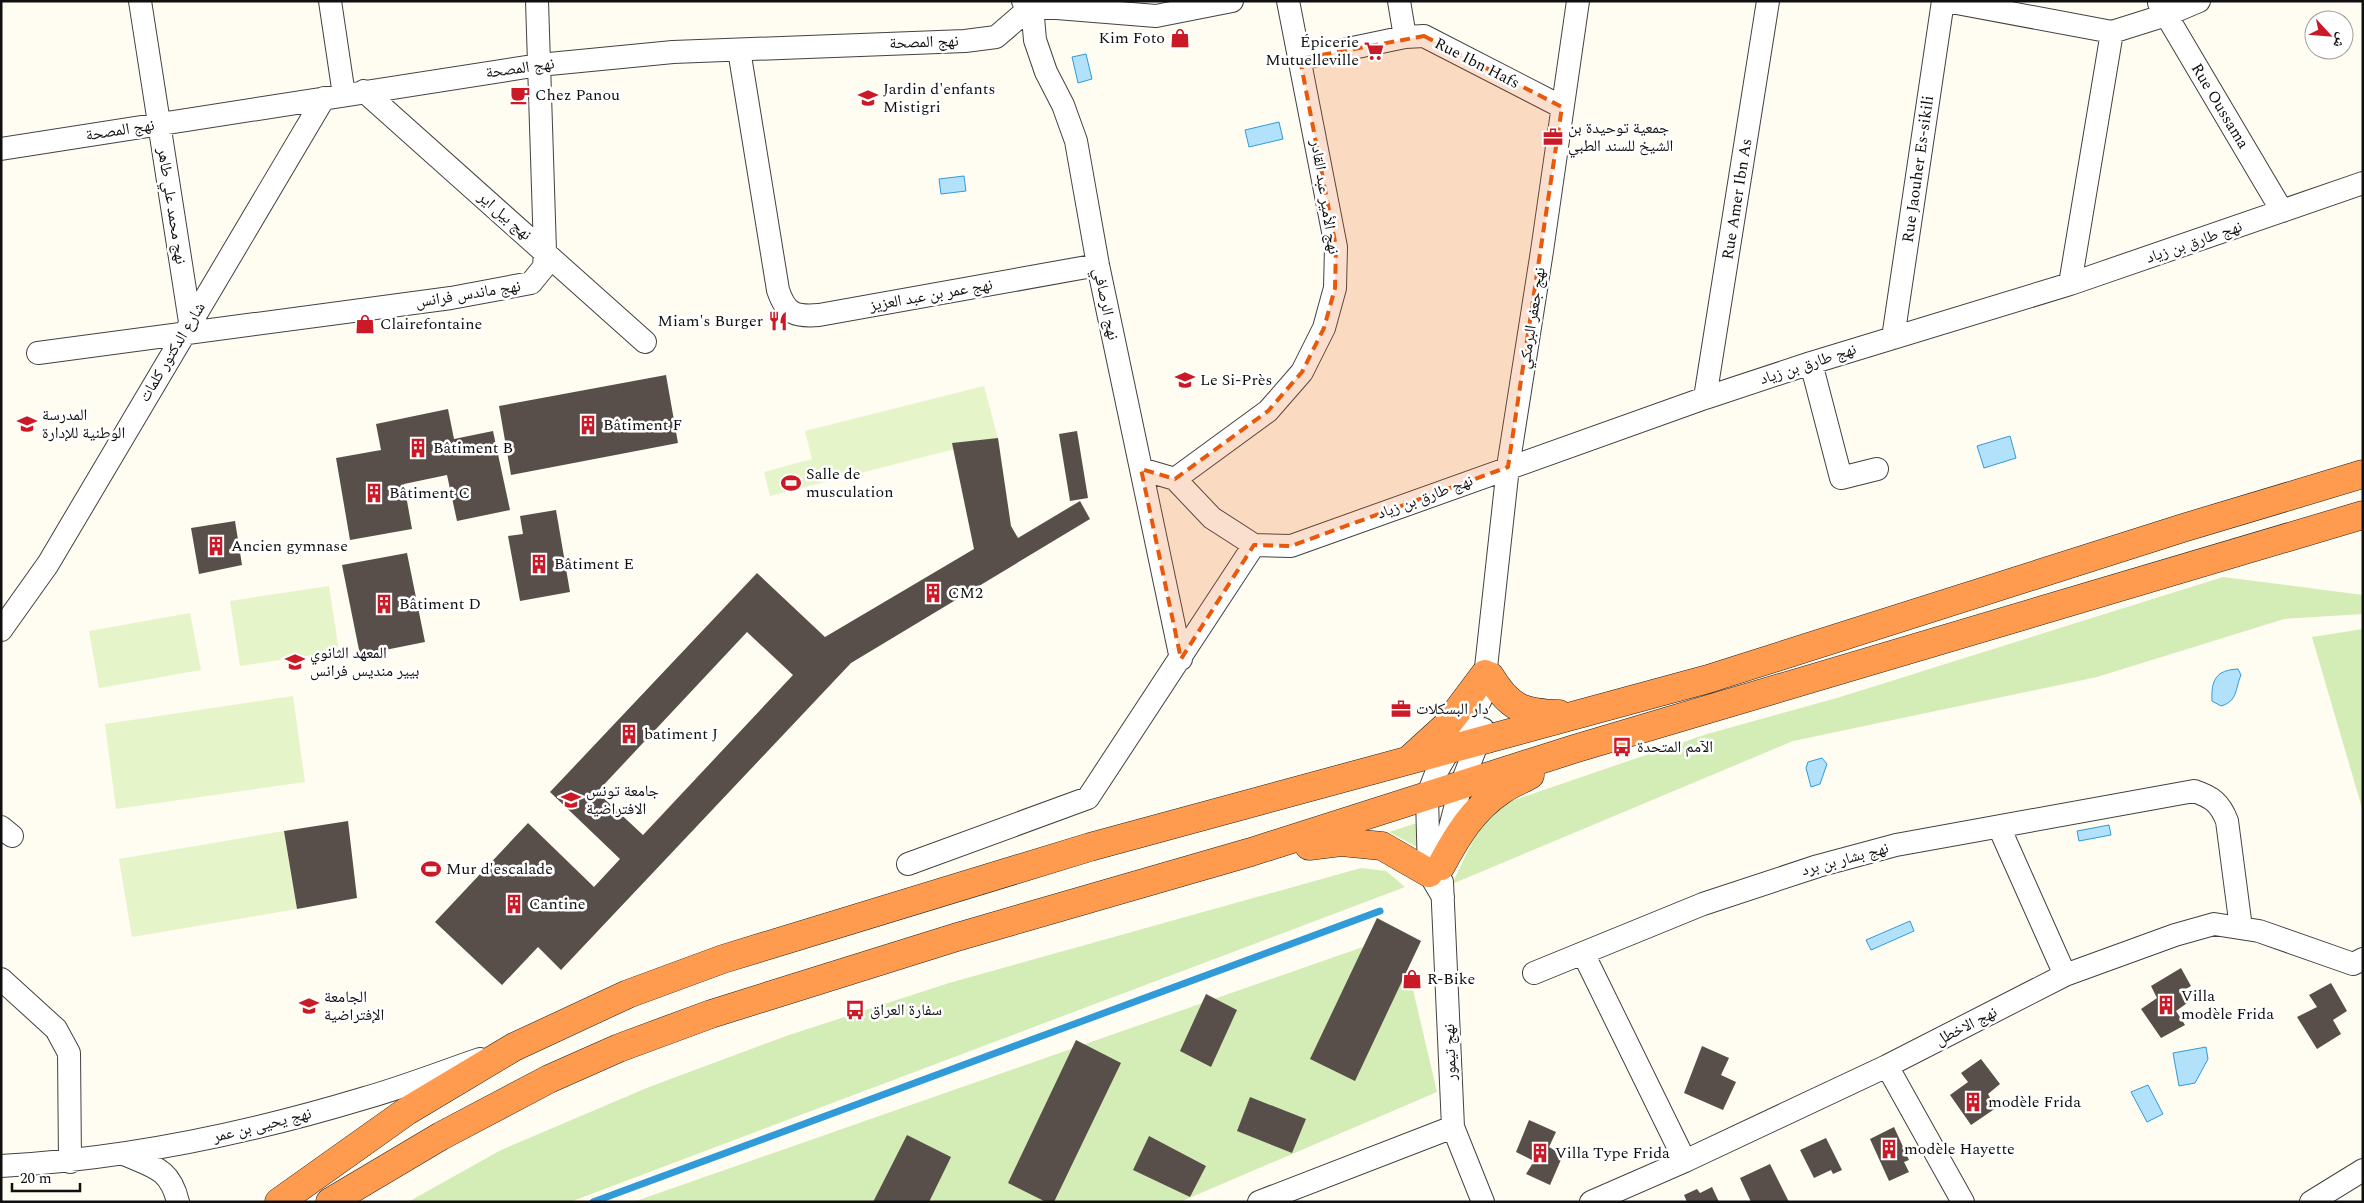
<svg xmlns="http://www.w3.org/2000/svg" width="2364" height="1203" font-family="Spectral,'Noto Naskh Arabic',serif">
<rect width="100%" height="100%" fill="#fffcf1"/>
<path fill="#d4edb6" d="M 2223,577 L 2363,595 L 2363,614 L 2284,619 L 2097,677 L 1793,741 L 1452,884 L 1480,826 L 1500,805 L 1707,734 L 1837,698 Z
M 2363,629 L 2363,808 L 2362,808 L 2312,637 Z
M 1417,823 L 1417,847 L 1389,832 Z
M 1361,868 L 1386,871 L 1405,887 L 570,1202 L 408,1202 L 501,1150 L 649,1087 L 789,1035 L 949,983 Z
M 1400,934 L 1437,1092 L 1180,1202 L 633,1202 Z"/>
<path fill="#e6f4c9" d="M 984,386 L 998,438 L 770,496 L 764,472 L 812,459 L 805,431 Z
M 329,586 L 339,651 L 240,666 L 230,601 Z
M 190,613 L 201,670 L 99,688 L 89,631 Z
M 293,696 L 305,782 L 116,809 L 105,724 Z
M 284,831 L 297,909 L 132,937 L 119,859 Z"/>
<path fill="#b1e1fb" stroke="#319ad9" d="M 1086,54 L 1092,79 L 1078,83 L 1072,57 Z
M 1279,122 L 1283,139 L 1249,147 L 1245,130 Z
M 964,176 L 966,191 L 941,194 L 939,179 Z
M 2010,436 L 2016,458 L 1984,468 L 1977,446 Z
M 2238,669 L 2241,675 C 2235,689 2238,701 2221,706 L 2212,701 C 2211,680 2216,670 2238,669 Z
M 1822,758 L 1827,764 L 1820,784 L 1811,787 L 1806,768 L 1808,762 Z
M 2109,825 L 2111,835 L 2079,841 L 2077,831 Z
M 1910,921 L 1914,931 L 1871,950 L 1866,940 Z
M 2206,1047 L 2208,1059 L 2195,1083 L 2179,1086 L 2173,1053 Z
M 2148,1085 L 2163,1114 L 2147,1122 L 2131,1092 Z"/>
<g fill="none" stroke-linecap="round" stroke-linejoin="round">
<path stroke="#319ad9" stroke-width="7" d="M 593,1202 L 1380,911"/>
</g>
<path fill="#594f4a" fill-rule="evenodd" d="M 666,375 L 678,443 L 511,475 L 499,406 Z
M 448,409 L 454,439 L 493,431 L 510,510 L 457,521 L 447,475 L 404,484 L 412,529 L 350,540 L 336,458 L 381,450 L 376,424 Z
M 1077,431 L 1088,498 L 1070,501 L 1059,434 Z
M 998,438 L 1011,526 L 1018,538 L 1080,501 L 1090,519 L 851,663 L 561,970 L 538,947 L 502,985 L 435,922 L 528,823 L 594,887 L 620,859 L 550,792 L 757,573 L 825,637 L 974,549 L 952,443 ZM 747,632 L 793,675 L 643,835 L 597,792 Z
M 556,510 L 570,592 L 520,601 L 508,536 L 523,534 L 520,516 Z
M 235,521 L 242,565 L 199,574 L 191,528 Z
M 407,553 L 425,642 L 360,655 L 342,565 Z
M 348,821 L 357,898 L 297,909 L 284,831 Z
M 1377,918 L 1421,941 L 1355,1081 L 1310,1059 Z
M 2181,968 L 2191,986 L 2184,990 L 2190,1001 L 2176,1011 L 2185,1025 L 2161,1038 L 2141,1009 L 2157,998 L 2151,986 Z
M 2331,983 L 2347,1011 L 2333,1020 L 2341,1034 L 2317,1049 L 2297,1017 L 2317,1007 L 2309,995 Z
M 1206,994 L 1237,1010 L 1211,1067 L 1180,1051 Z
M 1076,1040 L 1121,1063 L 1054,1202 L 1046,1202 L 1008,1183 Z
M 1702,1046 L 1729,1058 L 1721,1075 L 1736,1082 L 1723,1110 L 1684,1093 Z
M 1981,1059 L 2000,1084 L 1988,1094 L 1996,1108 L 1971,1125 L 1950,1095 L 1968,1082 L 1961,1073 Z
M 1250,1097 L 1306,1119 L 1292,1153 L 1237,1131 Z
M 1529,1120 L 1556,1132 L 1549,1147 L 1563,1155 L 1550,1185 L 1526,1174 L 1534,1161 L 1516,1152 Z
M 1894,1127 L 1909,1160 L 1904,1162 L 1909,1172 L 1889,1181 L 1870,1139 Z
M 907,1135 L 951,1157 L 929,1202 L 873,1202 Z
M 1149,1136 L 1206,1166 L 1190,1197 L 1133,1170 Z
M 1826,1138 L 1842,1170 L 1833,1174 L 1831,1170 L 1814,1178 L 1800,1150 Z
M 1770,1164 L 1789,1202 L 1751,1202 L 1740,1178 Z
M 1712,1187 L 1719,1202 L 1687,1202 L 1684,1195 L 1697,1189 L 1700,1193 Z"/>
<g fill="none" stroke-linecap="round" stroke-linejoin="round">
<defs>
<path id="minor" d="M 140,1 L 190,322
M 330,1 L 344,95
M 1023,1 L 1032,6 L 1156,16 L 1232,1
M 1033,1 L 1032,6 L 1035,40 L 1046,72 L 1063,105 L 1076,141 L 1098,265 L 1141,469 L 1175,479 L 1212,518 L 1254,545
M 1399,1 L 1405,37
M 1946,1 L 2112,32 L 2166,15 L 2199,1
M 2159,3 L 2282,211
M 739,50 L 778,290 C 786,314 795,317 819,315 L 1098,265
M 1300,59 L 1405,37 L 1424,36 L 1562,107
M 364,91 L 645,342
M 1,149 L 539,65 L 673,52 L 965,41 L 996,37 L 1032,6
M 2070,284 L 2112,32
M 1893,338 L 1943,1
M 38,353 L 451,298 L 531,283 L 544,267 L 545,251 L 537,1
M 1811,363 L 1841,478 L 1877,469
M 1705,398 L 1768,1
M 1141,469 L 1181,659
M 1175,479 L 1268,411 L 1302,372 L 1324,328 L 1335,288 L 1336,247 L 1288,1
M 1254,545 L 1291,546 L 1705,398 L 1811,363 L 2070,284 L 2363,183
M 1,630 L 48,564 L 324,98
M 1,827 L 12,836
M 1999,827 L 2065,975
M 1444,851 L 1461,785 L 1483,729
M 908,864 L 1088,798 L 1254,545
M 1442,882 L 1453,1127 L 1483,1202
M 1443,897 L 1429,873 L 1427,797 L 1437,771 L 1449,750 L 1464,732 L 1483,695 L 1508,467 L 1542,251 L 1578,1
M 1534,973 L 1583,953
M 1,979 L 56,1029 L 69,1053 L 70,1162
M 1887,1066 L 1963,1202
M 124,1154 C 153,1167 170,1168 178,1202
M 1685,1161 L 1583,953 L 1703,904 L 1818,866 L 1896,845 L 2194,791 C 2212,797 2220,803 2227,821 L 2241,928
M 1,1166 C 125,1159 246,1134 365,1098 C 404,1087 442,1072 480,1059
M 1259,1202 L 1453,1127
M 1591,1202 L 1685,1161 L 1887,1066 L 2065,975 L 2175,935 L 2214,924 L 2259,931 L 2353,964 L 2363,959
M 2311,1202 L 2363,1170"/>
<path id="highway" d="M 1490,676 C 1509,708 1523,713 1559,714
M 1412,757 L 1446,726 L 1485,674
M 1309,846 L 1341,842 L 1382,846 L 1429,873
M 1441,866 C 1457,836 1473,809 1502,790 C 1511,784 1521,780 1530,775
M 279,1202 L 407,1111 L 514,1047 L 628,994 L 723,959 L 1090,847 L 1708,679 L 2183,528 L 2363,474
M 330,1202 L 441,1136 L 549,1079 L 619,1048 L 711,1014 L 957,937 L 1251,852 L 1574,749 L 2363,515"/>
</defs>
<use href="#minor" stroke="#424242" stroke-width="24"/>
<use href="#highway" stroke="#202020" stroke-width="29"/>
<use href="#minor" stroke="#fff" stroke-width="22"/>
<use href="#highway" stroke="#ff9b4f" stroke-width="28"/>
</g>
<path fill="#e8590c" fill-opacity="0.2" stroke="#e8590c" stroke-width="4" stroke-dasharray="10 6" stroke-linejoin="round" d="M 1424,36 L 1562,107 L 1508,467 L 1291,546 L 1254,545 L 1181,659 L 1141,469 L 1175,479 L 1268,411 L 1302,372 L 1324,328 L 1335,288 L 1336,247 L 1300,59 Z"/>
<defs>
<symbol id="shop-bare" viewBox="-9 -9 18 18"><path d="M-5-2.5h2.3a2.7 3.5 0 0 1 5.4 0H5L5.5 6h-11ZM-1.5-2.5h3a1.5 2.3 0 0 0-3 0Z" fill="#cb1a27" stroke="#fff" stroke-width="2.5" paint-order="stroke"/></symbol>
<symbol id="supermarket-bare" viewBox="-9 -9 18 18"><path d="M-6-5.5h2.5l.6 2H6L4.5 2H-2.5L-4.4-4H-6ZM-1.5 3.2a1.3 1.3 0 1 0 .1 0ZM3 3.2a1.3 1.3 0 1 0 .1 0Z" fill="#cb1a27" stroke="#fff" stroke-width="2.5" paint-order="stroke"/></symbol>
<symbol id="cafe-bare" viewBox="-9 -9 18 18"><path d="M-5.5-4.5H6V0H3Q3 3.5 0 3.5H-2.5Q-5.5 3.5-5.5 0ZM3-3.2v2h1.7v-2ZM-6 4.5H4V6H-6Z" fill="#cb1a27" stroke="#fff" stroke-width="2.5" paint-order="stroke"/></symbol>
<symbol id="school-bare" viewBox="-9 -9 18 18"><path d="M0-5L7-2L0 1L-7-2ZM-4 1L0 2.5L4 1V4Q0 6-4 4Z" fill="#cb1a27" stroke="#fff" stroke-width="2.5" paint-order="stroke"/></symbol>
<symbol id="office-bare" viewBox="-9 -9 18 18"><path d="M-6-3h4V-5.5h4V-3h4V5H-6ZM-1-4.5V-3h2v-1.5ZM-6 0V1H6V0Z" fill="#cb1a27" stroke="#fff" stroke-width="2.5" paint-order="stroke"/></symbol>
<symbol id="restaurant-bare" viewBox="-9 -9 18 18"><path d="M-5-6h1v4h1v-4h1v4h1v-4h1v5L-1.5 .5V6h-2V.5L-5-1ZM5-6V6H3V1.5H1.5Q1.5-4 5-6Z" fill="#cb1a27" stroke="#fff" stroke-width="2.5" paint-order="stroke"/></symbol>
<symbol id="university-bare" viewBox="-9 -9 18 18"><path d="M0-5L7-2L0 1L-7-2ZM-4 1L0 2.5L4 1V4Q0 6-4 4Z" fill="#cb1a27" stroke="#fff" stroke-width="2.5" paint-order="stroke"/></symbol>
<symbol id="building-bare" viewBox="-9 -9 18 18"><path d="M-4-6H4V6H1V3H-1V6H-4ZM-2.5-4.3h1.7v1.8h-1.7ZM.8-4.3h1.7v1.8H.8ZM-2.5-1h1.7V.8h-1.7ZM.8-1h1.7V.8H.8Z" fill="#cb1a27" stroke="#fff" stroke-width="2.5" paint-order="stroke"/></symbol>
<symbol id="stadium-bare" viewBox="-9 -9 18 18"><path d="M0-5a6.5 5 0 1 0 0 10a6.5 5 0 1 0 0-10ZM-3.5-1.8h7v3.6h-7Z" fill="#cb1a27" stroke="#fff" stroke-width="2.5" paint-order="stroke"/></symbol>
<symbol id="bus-bare" viewBox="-9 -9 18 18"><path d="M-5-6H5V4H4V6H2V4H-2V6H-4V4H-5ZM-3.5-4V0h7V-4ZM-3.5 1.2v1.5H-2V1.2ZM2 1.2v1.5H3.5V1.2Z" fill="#cb1a27" stroke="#fff" stroke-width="2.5" paint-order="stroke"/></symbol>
</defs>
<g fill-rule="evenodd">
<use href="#shop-bare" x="1166" y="24" width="28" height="28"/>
<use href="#supermarket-bare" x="1360" y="37" width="28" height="28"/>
<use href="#cafe-bare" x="506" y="81" width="28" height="28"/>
<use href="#school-bare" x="854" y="84" width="28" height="28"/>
<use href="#office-bare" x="1539" y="123" width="28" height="28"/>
<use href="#restaurant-bare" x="764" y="307" width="28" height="28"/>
<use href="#shop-bare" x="351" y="310" width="28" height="28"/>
<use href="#school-bare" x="1171" y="366" width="28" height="28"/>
<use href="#university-bare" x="13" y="410" width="28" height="28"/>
<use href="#building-bare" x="574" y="411" width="28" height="28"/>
<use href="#building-bare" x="404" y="434" width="28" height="28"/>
<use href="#stadium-bare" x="777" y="469" width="28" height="28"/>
<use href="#building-bare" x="360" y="479" width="28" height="28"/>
<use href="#building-bare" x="202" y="532" width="28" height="28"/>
<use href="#building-bare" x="525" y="550" width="28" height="28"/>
<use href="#building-bare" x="919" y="579" width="28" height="28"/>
<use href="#building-bare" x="370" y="590" width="28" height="28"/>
<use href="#school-bare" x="281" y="648" width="28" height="28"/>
<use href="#office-bare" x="1387" y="695" width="28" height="28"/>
<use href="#building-bare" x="615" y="720" width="28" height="28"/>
<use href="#bus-bare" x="1608" y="733" width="28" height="28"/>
<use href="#university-bare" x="557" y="786" width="28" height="28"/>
<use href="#stadium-bare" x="417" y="855" width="28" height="28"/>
<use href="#building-bare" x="500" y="890" width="28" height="28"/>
<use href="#shop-bare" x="1398" y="965" width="28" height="28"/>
<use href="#building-bare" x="2152" y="991" width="28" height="28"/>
<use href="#university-bare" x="295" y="992" width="28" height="28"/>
<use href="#bus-bare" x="841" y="996" width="28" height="28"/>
<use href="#building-bare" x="1959" y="1088" width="28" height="28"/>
<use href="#building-bare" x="1875" y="1135" width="28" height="28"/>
<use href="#building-bare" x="1526" y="1139" width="28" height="28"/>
</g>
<g text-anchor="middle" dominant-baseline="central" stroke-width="5" stroke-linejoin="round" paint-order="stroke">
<g font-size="16" fill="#0f0f0f" stroke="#fff" text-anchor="start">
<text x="1165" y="38" text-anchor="end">Kim Foto</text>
<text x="1359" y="42" text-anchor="end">Épicerie<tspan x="1359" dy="18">Mutuelleville</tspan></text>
<text x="883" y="89">Jardin d'enfants<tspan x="883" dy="18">Mistigri</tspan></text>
<text x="535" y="95">Chez Panou</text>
<text x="1568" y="128">جمعية توحيدة بن<tspan x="1568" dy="18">الشيخ للسند الطبي</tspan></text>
<text x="763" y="321" text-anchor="end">Miam's Burger</text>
<text x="380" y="324">Clairefontaine</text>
<text x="1200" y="380">Le Si-Près</text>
<text x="42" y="415">المدرسة<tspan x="42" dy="18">الوطنية للإدارة</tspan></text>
<text x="603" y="425">Bâtiment F</text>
<text x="433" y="448">Bâtiment B</text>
<text x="806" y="474">Salle de<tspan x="806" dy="18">musculation</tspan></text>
<text x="389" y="493">Bâtiment C</text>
<text x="231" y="546">Ancien gymnase</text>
<text x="554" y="564">Bâtiment E</text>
<text x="948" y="593">CM2</text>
<text x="399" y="604">Bâtiment D</text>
<text x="310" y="653">المعهد الثانوي<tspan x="310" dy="18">بيير منديس فرانس</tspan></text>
<text x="1416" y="709">دار البسكلات</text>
<text x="644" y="734">batiment J</text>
<text x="1637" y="747">الآمم المتحدة</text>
<text x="586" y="791">جامعة تونس<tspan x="586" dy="18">الافتراضية</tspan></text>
<text x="446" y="869">Mur d'escalade</text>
<text x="529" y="904">Cantine</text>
<text x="1427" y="979">R-Bike</text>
<text x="2181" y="996">Villa<tspan x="2181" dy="18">modèle Frida</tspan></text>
<text x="324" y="997">الجامعة<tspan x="324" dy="18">الإفتراضية</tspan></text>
<text x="870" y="1010">سفارة العراق</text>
<text x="1988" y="1102">modèle Frida</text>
<text x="1904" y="1149">modèle Hayette</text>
<text x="1555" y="1153">Villa Type Frida</text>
</g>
<g font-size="16" fill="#0f0f0f" stroke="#fff">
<text transform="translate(924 42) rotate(-2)">نهج المصحة</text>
<text transform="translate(1477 63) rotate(27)">Rue Ibn Hafs</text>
<text transform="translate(520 68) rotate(-8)">نهج المصحة</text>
<text transform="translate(2220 106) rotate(59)">Rue Oussama</text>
<text transform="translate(120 130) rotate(-9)">نهج المصحة</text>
<text transform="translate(1918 169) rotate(-82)">Rue Jaouher Es-sikili</text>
<text transform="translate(1325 197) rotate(81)">نهج الأمير عبد القادر</text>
<text transform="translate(1737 199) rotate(-81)">Rue Amer Ibn As</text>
<text transform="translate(172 206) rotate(81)">نهج محمد علي طاهر</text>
<text transform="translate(505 216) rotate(41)">نهج بيل اير</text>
<text transform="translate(2194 242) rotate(-19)">نهج طارق بن زياد</text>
<text transform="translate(468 294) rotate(-9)">نهج ماندس فرانس</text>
<text transform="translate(931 295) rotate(-10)">نهج عمر بن عبد العزيز</text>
<text transform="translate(1106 304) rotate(78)">نهج الرصافي</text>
<text transform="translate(1532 318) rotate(-81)">نهج جعفر البرمكي</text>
<text transform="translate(172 352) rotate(-59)">شارع الدكتور كلمات</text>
<text transform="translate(1808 364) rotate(-18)">نهج طارق بن زياد</text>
<text transform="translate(1425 497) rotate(-20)">نهج طارق بن زياد</text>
<text transform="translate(1845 859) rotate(-15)">نهج بشار بن برد</text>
<text transform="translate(1966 1026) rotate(-27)">نهج الاخطل</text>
<text transform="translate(1450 1052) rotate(-92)">نهج تيمور</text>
<text transform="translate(262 1125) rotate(-14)">نهج يحيى بن عمر</text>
</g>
</g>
<rect width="2364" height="1203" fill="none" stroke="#0f0f0f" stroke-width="5"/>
<g transform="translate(2329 35) rotate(116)"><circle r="24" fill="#ffffff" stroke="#9f9f9f"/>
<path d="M0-4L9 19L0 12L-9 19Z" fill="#cb1a27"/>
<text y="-8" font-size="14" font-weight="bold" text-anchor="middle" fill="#0f0f0f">ش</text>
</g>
<path d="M12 1183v8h68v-8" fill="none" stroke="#0f0f0f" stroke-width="2.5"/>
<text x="20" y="1183" font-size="15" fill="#0f0f0f" stroke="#ffffff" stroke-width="4" paint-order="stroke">20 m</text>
</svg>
